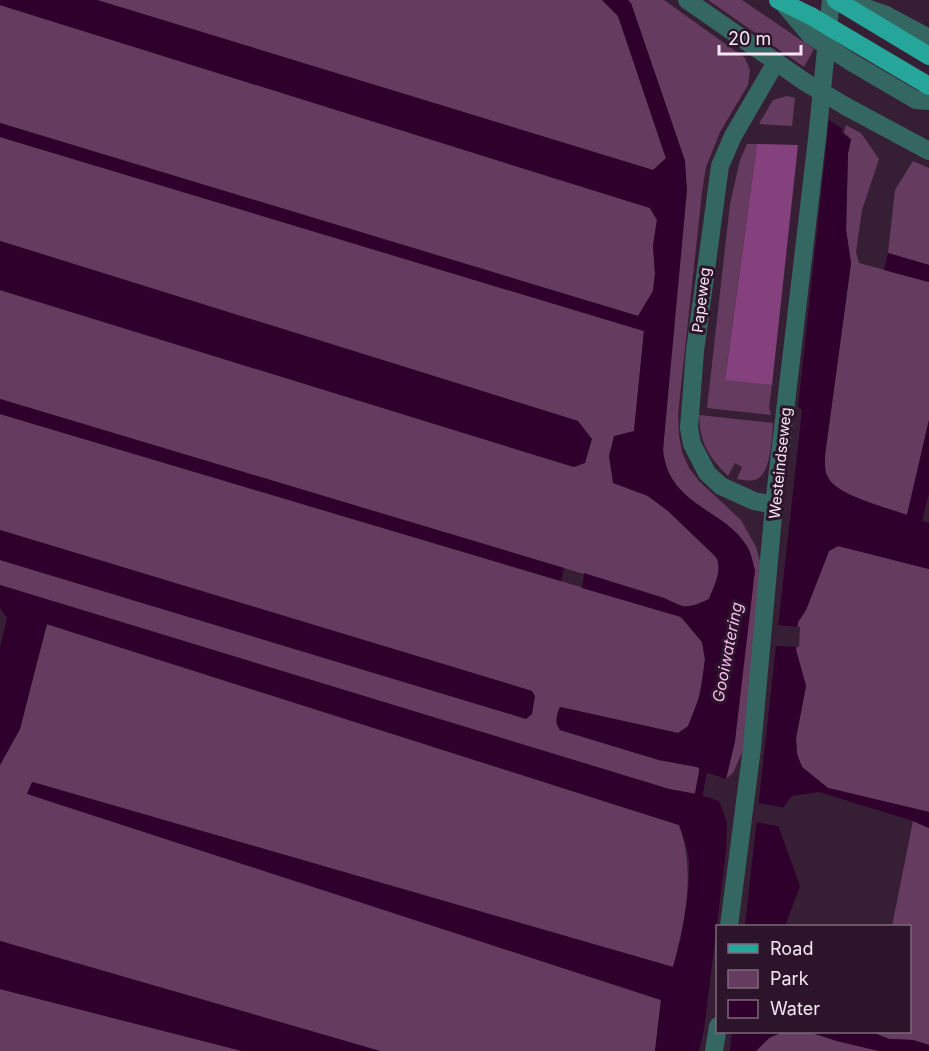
<svg xmlns="http://www.w3.org/2000/svg" width="929" height="1051" font-family="Inter,sans-serif">
<rect width="100%" height="100%" fill="#361f34"/>
<path fill="#653b60" d="M 97,0 L 602,0 L 618,16 L 666,159 L 653,170 Z
M 628,0 L 664,0 L 745,58 L 750,70 L 748,85 L 720,132 L 706,167 L 702,192 L 678,414 L 679,435 L 682,452 L 689,468 L 699,481 L 741,520 L 756,547 L 761,564 L 746,744 L 733,773 L 726,779 L 735,741 L 748,548 C 744,543 739,535 734,531 C 704,505 667,494 663,450 L 685,161 L 631,4 Z
M 708,0 L 742,0 L 814,49 L 804,67 Z
M 0,5 L 650,208 L 657,220 L 653,246 L 655,273 L 653,291 L 638,316 L 0,123 Z
M 787,96 L 795,98 L 792,126 L 759,124 L 773,100 Z
M 846,125 L 861,133 L 879,159 L 862,210 L 856,252 L 859,263 L 929,282 L 929,420 L 907,515 C 888,508 839,496 829,479 C 824,472 825,463 825,455 L 851,263 L 846,230 L 848,153 L 851,139 L 844,132 Z
M 0,137 L 644,331 L 634,431 L 613,482 L 648,496 L 668,511 L 716,557 C 723,570 714,586 709,599 C 687,609 685,608 664,598 L 0,399 L 0,290 L 574,467 L 578,421 L 0,241 Z
M 747,144 L 757,144 L 725,379 L 772,385 L 769,407 L 771,415 L 707,408 L 730,204 L 740,160 Z
M 913,161 L 929,168 L 929,265 L 888,253 L 895,190 Z
M 0,414 L 681,617 L 702,642 L 705,659 L 703,678 L 695,712 L 688,727 L 678,733 L 560,707 L 556,723 L 560,730 L 659,760 L 697,767 L 702,771 L 696,794 L 669,789 L 0,585 L 0,560 L 510,714 L 535,697 L 532,691 L 0,530 Z
M 699,415 L 773,423 C 772,437 771,473 757,479 C 751,482 743,480 737,479 L 742,467 L 735,463 L 728,476 C 708,456 700,443 699,415 Z
M 838,546 L 929,569 L 929,812 L 828,788 L 802,767 L 797,754 L 796,738 L 806,686 L 796,650 L 797,631 L 798,622 L 806,610 L 829,551 Z
M 46,624 L 679,825 C 696,872 685,920 673,967 L 33,782 L 27,793 L 661,1000 L 655,1051 L 380,1051 L 0,941 L 0,765 L 20,729 Z
M 913,821 L 929,828 L 929,1045 L 913,1040 L 889,1039 L 872,1032 L 910,1032 L 910,926 L 892,926 Z
M 0,989 L 242,1051 L 0,1051 Z
M 783,1032 L 809,1032 L 837,1041 L 879,1051 L 756,1051 L 769,1038 Z"/>
<path fill="#85407e" d="M 757,144 L 798,145 L 772,385 L 725,380 Z"/>
<path fill="#2f002c" d="M 0,0 L 97,0 L 653,170 L 666,158 L 618,16 L 602,0 L 628,0 L 631,3 L 685,161 L 687,190 L 663,450 C 668,507 726,508 748,548 C 752,555 753,564 755,570 L 735,741 L 726,779 L 702,771 L 697,767 L 659,760 L 560,730 C 555,721 556,716 560,707 L 678,733 L 688,726 L 700,695 L 705,659 L 702,642 L 681,617 L 582,588 L 584,573 L 664,598 L 683,607 L 696,605 L 709,599 C 714,586 723,570 716,557 L 668,511 L 648,496 L 613,483 L 609,456 L 614,436 L 634,431 L 644,331 L 0,137 L 0,123 L 638,316 L 653,291 L 655,273 L 653,246 L 657,220 L 650,208 L 0,5 Z
M 838,0 L 856,0 L 842,133 L 851,140 L 848,153 L 846,230 L 851,263 L 825,455 C 825,463 824,472 829,479 C 839,496 888,508 907,515 L 929,420 L 929,493 L 922,521 L 929,523 L 929,569 L 838,546 L 829,551 L 806,610 L 798,622 L 797,631 L 796,650 L 806,686 L 796,738 L 797,754 L 802,767 L 828,788 L 929,812 L 929,828 L 913,821 L 819,792 L 792,796 L 784,806 L 779,828 L 800,886 L 785,926 L 745,926 L 802,410 L 798,407 L 828,130 Z
M 0,241 L 578,421 L 592,439 L 585,463 L 574,467 L 0,290 Z
M 888,253 L 929,265 L 929,282 L 884,270 Z
M 0,399 L 564,568 L 561,581 L 0,414 Z
M 0,530 L 532,691 L 535,696 L 532,714 L 526,719 L 510,714 L 0,560 Z
M 0,585 L 669,789 L 696,794 L 719,801 L 727,823 L 726,851 L 704,1030 L 699,1051 L 655,1051 L 661,1000 L 27,794 L 32,782 L 673,967 C 683,937 690,892 689,861 C 688,848 683,836 679,825 L 47,624 L 20,729 L 0,765 L 0,648 L 7,618 L 0,608 Z
M 0,941 L 380,1051 L 242,1051 L 0,989 Z
M 732,1032 L 783,1032 L 769,1038 L 756,1051 L 730,1051 Z
M 809,1032 L 872,1032 L 889,1039 L 913,1040 L 929,1045 L 929,1051 L 879,1051 L 837,1041 Z"/>
<path fill="#361f34" d="M 835,0 L 858,0 L 844,130 L 826,118 Z
M 776,625 L 800,627 L 799,647 L 774,646 Z
M 757,803 L 786,808 L 782,827 L 755,822 Z"/>
<g fill="none" stroke-linecap="round" stroke-linejoin="round">
<path stroke="#2f002c" stroke-width="8" d="M 697,804 L 705,761"/>
<path stroke="#346762" stroke-width="18" d="M 687,0 L 805,82
M 843,0 L 884,14 L 929,38
M 782,2 L 810,35
M 851,62 L 916,100 L 929,101
M 847,107 L 929,151
M 774,505 L 754,501 L 721,486 L 707,473 L 692,444 L 689,428 L 695,351 L 720,166 L 733,136 L 776,62
M 729,926 L 752,748 L 774,505 L 817,139 L 831,0
M 714,1051 L 718,1026"/>
<path stroke="#26a59b" stroke-width="18" d="M 778,0 L 811,16
M 836,0 L 929,56
M 853,41 L 929,86"/>
<path stroke="#346762" stroke-width="18" d="M 810,35 L 851,62
M 805,82 L 847,107"/>
<path stroke="#26a59b" stroke-width="18" d="M 811,16 L 853,41"/>
</g>
<g text-anchor="middle" dominant-baseline="central" stroke-width="6" stroke-linejoin="round" paint-order="stroke">
<g font-size="15" fill="#f6e6f3" stroke="#2c152a">
<text transform="translate(701 300) rotate(-83)">Papeweg</text>
<text transform="translate(780 463) rotate(-84)">Westeindseweg</text>
</g>
<g font-size="16" font-style="italic" fill="#f6bcee" stroke="#2c152a">
<text transform="translate(727 652) rotate(-79)">Gooiwatering</text>
</g>
</g>
<rect x="716" y="925" width="195" height="108" fill="#2c152a" stroke="#7d697a" stroke-width="1.5"/>
<rect x="728" y="944" width="30" height="9" fill="#26a59b" stroke="#7d697a" stroke-width="1.5"/>
<text x="770" y="955" font-size="18" fill="#f6e6f3">Road</text>
<rect x="728" y="970" width="30" height="18" fill="#653b60" stroke="#7d697a" stroke-width="1.5"/>
<text x="770" y="985" font-size="18" fill="#f6e6f3">Park</text>
<rect x="728" y="1000" width="30" height="18" fill="#2f002c" stroke="#7d697a" stroke-width="1.5"/>
<text x="770" y="1015" font-size="18" fill="#f6e6f3">Water</text>
<path d="M719 45v9h82v-9" fill="none" stroke="#f6e6f3" stroke-width="3"/>
<text x="728" y="45" font-size="18" fill="#f6e6f3" stroke="#2c152a" stroke-width="4.5" paint-order="stroke">20 m</text>
</svg>
